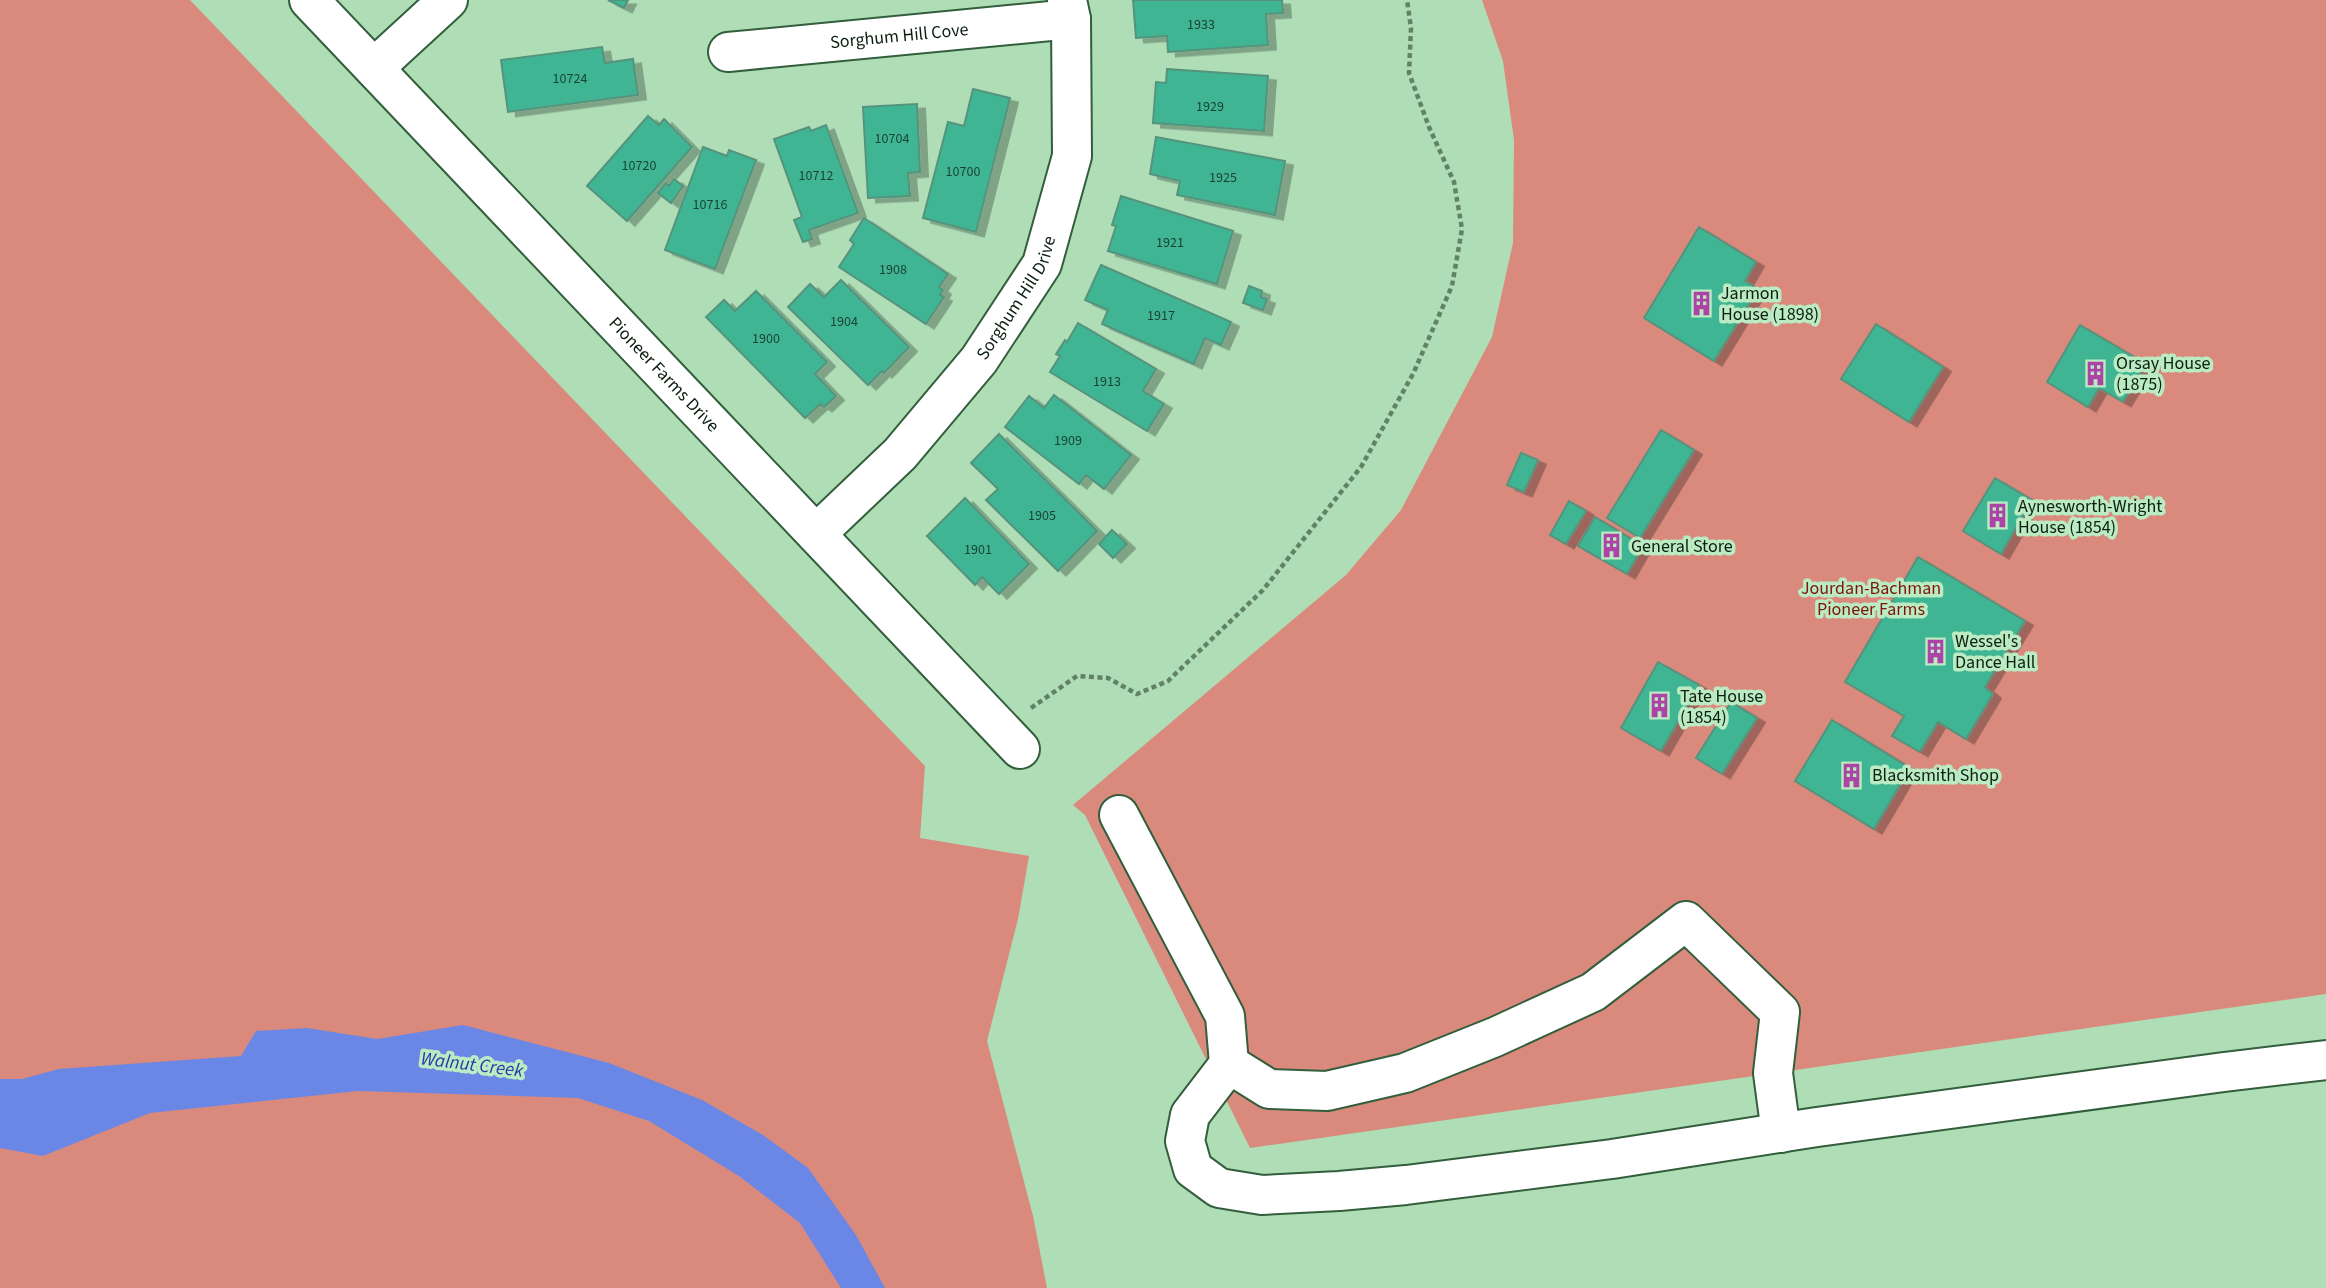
<svg xmlns="http://www.w3.org/2000/svg" width="2326" height="1288" font-family="'Source Sans 3',sans-serif">
<defs>
<filter id="shadow"><feDropShadow dx="8" dy="4.5" stdDeviation="0" flood-color="#0004"/></filter>
</defs>
<rect width="100%" height="100%" fill="#aeddb6"/>
<path fill="#d98a7d" d="M 0,0 L 190,0 L 925,766 L 920,838 L 1029,856 L 1018,919 L 987,1041 L 1033,1216 L 1047,1288 L 0,1288 Z
M 1482,0 L 2326,0 L 2326,994 L 1250,1148 L 1085,815 L 1073,805 L 1346,575 L 1401,510 L 1492,337 L 1513,243 L 1514,140 L 1503,61 Z"/>
<path fill="#6b87e5" d="M 463,1025 L 609,1063 L 702,1100 L 763,1135 L 808,1168 L 856,1235 L 885,1288 L 841,1288 L 800,1223 L 739,1176 L 649,1121 L 578,1098 L 358,1091 L 150,1113 L 43,1156 L 0,1148 L 0,1079 L 22,1079 L 59,1069 L 241,1056 L 256,1031 L 307,1028 L 377,1039 Z"/>
<path fill="#41b593" stroke="#55937d" stroke-width="2" filter="url(#shadow)" d="M 608,0 L 628,0 L 624,8 Z
M 1133,0 L 1282,0 L 1283,13 L 1266,14 L 1268,45 L 1168,52 L 1167,36 L 1136,38 Z
M 602,47 L 605,63 L 633,59 L 638,95 L 508,112 L 501,60 Z
M 1167,69 L 1268,76 L 1264,131 L 1153,123 L 1156,82 L 1166,83 Z
M 973,89 L 1010,98 L 976,232 L 923,218 L 948,122 L 964,126 Z
M 917,104 L 920,172 L 908,173 L 910,196 L 868,198 L 863,107 Z
M 648,116 L 659,125 L 664,119 L 692,147 L 627,221 L 587,186 Z
M 826,125 L 858,213 L 809,230 L 812,239 L 803,242 L 794,220 L 802,217 L 774,139 L 809,127 L 811,131 Z
M 1156,137 L 1285,161 L 1275,215 L 1177,195 L 1180,181 L 1150,174 Z
M 703,147 L 727,156 L 729,150 L 756,160 L 715,269 L 665,250 Z
M 674,179 L 683,186 L 671,203 L 658,193 L 666,183 L 669,186 Z
M 1121,196 L 1233,231 L 1217,284 L 1108,251 L 1116,226 L 1112,225 Z
M 864,218 L 948,274 L 939,287 L 943,290 L 940,295 L 944,297 L 926,324 L 839,267 L 854,244 L 850,240 Z
M 1699,227 L 1756,262 L 1745,281 L 1758,289 L 1714,361 L 1644,318 Z
M 1101,265 L 1231,322 L 1221,345 L 1205,338 L 1194,364 L 1102,324 L 1108,310 L 1085,300 Z
M 841,280 L 909,347 L 884,373 L 882,371 L 868,385 L 788,307 L 810,284 L 824,297 Z
M 1249,286 L 1262,291 L 1261,297 L 1267,299 L 1263,310 L 1243,303 Z
M 756,291 L 827,362 L 815,374 L 836,396 L 824,407 L 820,404 L 805,418 L 706,317 L 724,300 L 735,311 Z
M 1078,323 L 1156,369 L 1143,391 L 1164,404 L 1147,431 L 1050,372 L 1060,356 L 1056,354 L 1065,340 L 1067,342 Z
M 1876,324 L 1943,367 L 1909,422 L 1841,379 Z
M 2080,325 L 2146,364 L 2123,402 L 2099,388 L 2088,407 L 2047,382 Z
M 1054,395 L 1131,455 L 1104,489 L 1086,475 L 1079,484 L 1005,427 L 1029,396 L 1044,408 Z
M 1661,430 L 1694,450 L 1640,538 L 1607,518 Z
M 999,434 L 1097,531 L 1058,571 L 986,500 L 998,489 L 971,463 Z
M 1521,453 L 1538,460 L 1524,492 L 1507,485 Z
M 1995,478 L 2032,500 L 2001,554 L 1963,531 Z
M 965,498 L 1029,564 L 999,594 L 982,577 L 975,585 L 927,536 Z
M 1569,501 L 1586,511 L 1566,544 L 1550,535 Z
M 1595,517 L 1643,546 L 1627,574 L 1578,546 Z
M 1112,530 L 1127,544 L 1113,558 L 1099,544 Z
M 1918,557 L 2025,621 L 1985,687 L 1993,694 L 1966,739 L 1938,722 L 1920,752 L 1892,736 L 1904,716 L 1845,682 Z
M 1658,662 L 1699,685 L 1661,751 L 1621,728 Z
M 1731,702 L 1757,718 L 1722,774 L 1696,758 Z
M 1832,720 L 1910,768 L 1874,829 L 1795,781 Z"/>
<g fill="none" stroke-linecap="round" stroke-linejoin="round">
<defs>
<g id="minor">
<path id="s1" d="M 309,0 L 1020,749"/>
<path id="s2" d="M 728,52 L 1071,19"/>
<path d="M 374,68 L 448,0"/>
<path id="s3" d="M 816,534 L 900,454 L 979,360 L 1042,264 L 1072,156 L 1071,19 L 1067,0"/>
<path d="M 1119,815 L 1225,1016 L 1229,1064 L 1190,1115 L 1185,1141 L 1193,1169 L 1219,1188 L 1262,1195 L 1339,1191 L 1406,1185 L 1612,1159 L 1817,1127 L 2224,1072 L 2326,1060"/>
<path d="M 1229,1064 L 1269,1089 L 1327,1091 L 1405,1073 L 1495,1037 L 1593,992 L 1686,921 L 1780,1012 L 1773,1073 L 1781,1133"/>
</g>
</defs>
<use href="#minor" stroke="#335e3c" stroke-width="42"/>
<path stroke="#618267" stroke-width="4.5" stroke-dasharray="5 3.5" stroke-linecap="butt" d="M 1031,708 L 1077,676 L 1108,678 L 1137,694 L 1168,681 L 1263,590 L 1361,467 L 1413,374 L 1452,286 L 1462,229 L 1454,182 L 1429,127 L 1409,73 L 1411,28 L 1407,0"/>
<use href="#minor" stroke="#fff" stroke-width="38"/>
</g>
<defs>
<symbol id="building-bare" viewBox="-9 -9 18 18"><path d="M-4-6H4V6H1V3H-1V6H-4ZM-2.5-4.3h1.7v1.8h-1.7ZM.8-4.3h1.7v1.8H.8ZM-2.5-1h1.7V.8h-1.7ZM.8-1h1.7V.8H.8Z" fill="#ac44a6" stroke="#bbebc3" stroke-width="2.5" paint-order="stroke"/></symbol>
</defs>
<g fill-rule="evenodd">
<use href="#building-bare" x="1684" y="286" width="35" height="35"/>
<use href="#building-bare" x="2078" y="356" width="35" height="35"/>
<use href="#building-bare" x="1980" y="498" width="35" height="35"/>
<use href="#building-bare" x="1594" y="528" width="35" height="35"/>
<use href="#building-bare" x="1918" y="634" width="35" height="35"/>
<use href="#building-bare" x="1642" y="688" width="35" height="35"/>
<use href="#building-bare" x="1834" y="758" width="35" height="35"/>
</g>
<g text-anchor="middle" dominant-baseline="central" stroke-width="7" stroke-linejoin="round" paint-order="stroke">
<g font-size="14" fill="#1a4432">
<text x="1201" y="25">1933</text>
<text x="570" y="79">10724</text>
<text x="1210" y="107">1929</text>
<text x="892" y="139">10704</text>
<text x="639" y="166">10720</text>
<text x="963" y="172">10700</text>
<text x="816" y="176">10712</text>
<text x="1223" y="178">1925</text>
<text x="710" y="205">10716</text>
<text x="1170" y="243">1921</text>
<text x="893" y="270">1908</text>
<text x="1161" y="316">1917</text>
<text x="844" y="322">1904</text>
<text x="766" y="339">1900</text>
<text x="1107" y="382">1913</text>
<text x="1068" y="441">1909</text>
<text x="1042" y="516">1905</text>
<text x="978" y="550">1901</text>
</g>
<g font-size="18" fill="#0d1f11" stroke="#bbebc3">
<text stroke="none"><textPath href="#s2" startOffset="172">Sorghum Hill Cove</textPath></text>
<text stroke="none"><textPath href="#s3" startOffset="312">Sorghum Hill Drive</textPath></text>
<text stroke="none"><textPath href="#s1" startOffset="516">Pioneer Farms Drive</textPath></text>
</g>
<g font-size="18" fill="#0d1f11" stroke="#bbebc3" text-anchor="start">
<text x="1721" y="293">Jarmon<tspan x="1721" dy="21">House (1898)</tspan></text>
<text x="2116" y="363">Orsay House<tspan x="2116" dy="21">(1875)</tspan></text>
<text x="2018" y="506">Aynesworth-Wright<tspan x="2018" dy="21">House (1854)</tspan></text>
<text x="1631" y="546">General Store</text>
<text x="1955" y="641">Wessel's<tspan x="1955" dy="21">Dance Hall</tspan></text>
<text x="1680" y="696">Tate House<tspan x="1680" dy="21">(1854)</tspan></text>
<text x="1872" y="775">Blacksmith Shop</text>
</g>
<g font-size="18" fill="#7d150c" stroke="#bbebc3">
<text x="1871" y="588">Jourdan-Bachman<tspan x="1871" dy="21">Pioneer Farms</tspan></text>
</g>
<g font-size="19" font-style="italic" fill="#2839a6" stroke="#bbebc3">
<text transform="translate(472 1065) rotate(7)">Walnut Creek</text>
</g>
</g>
</svg>
